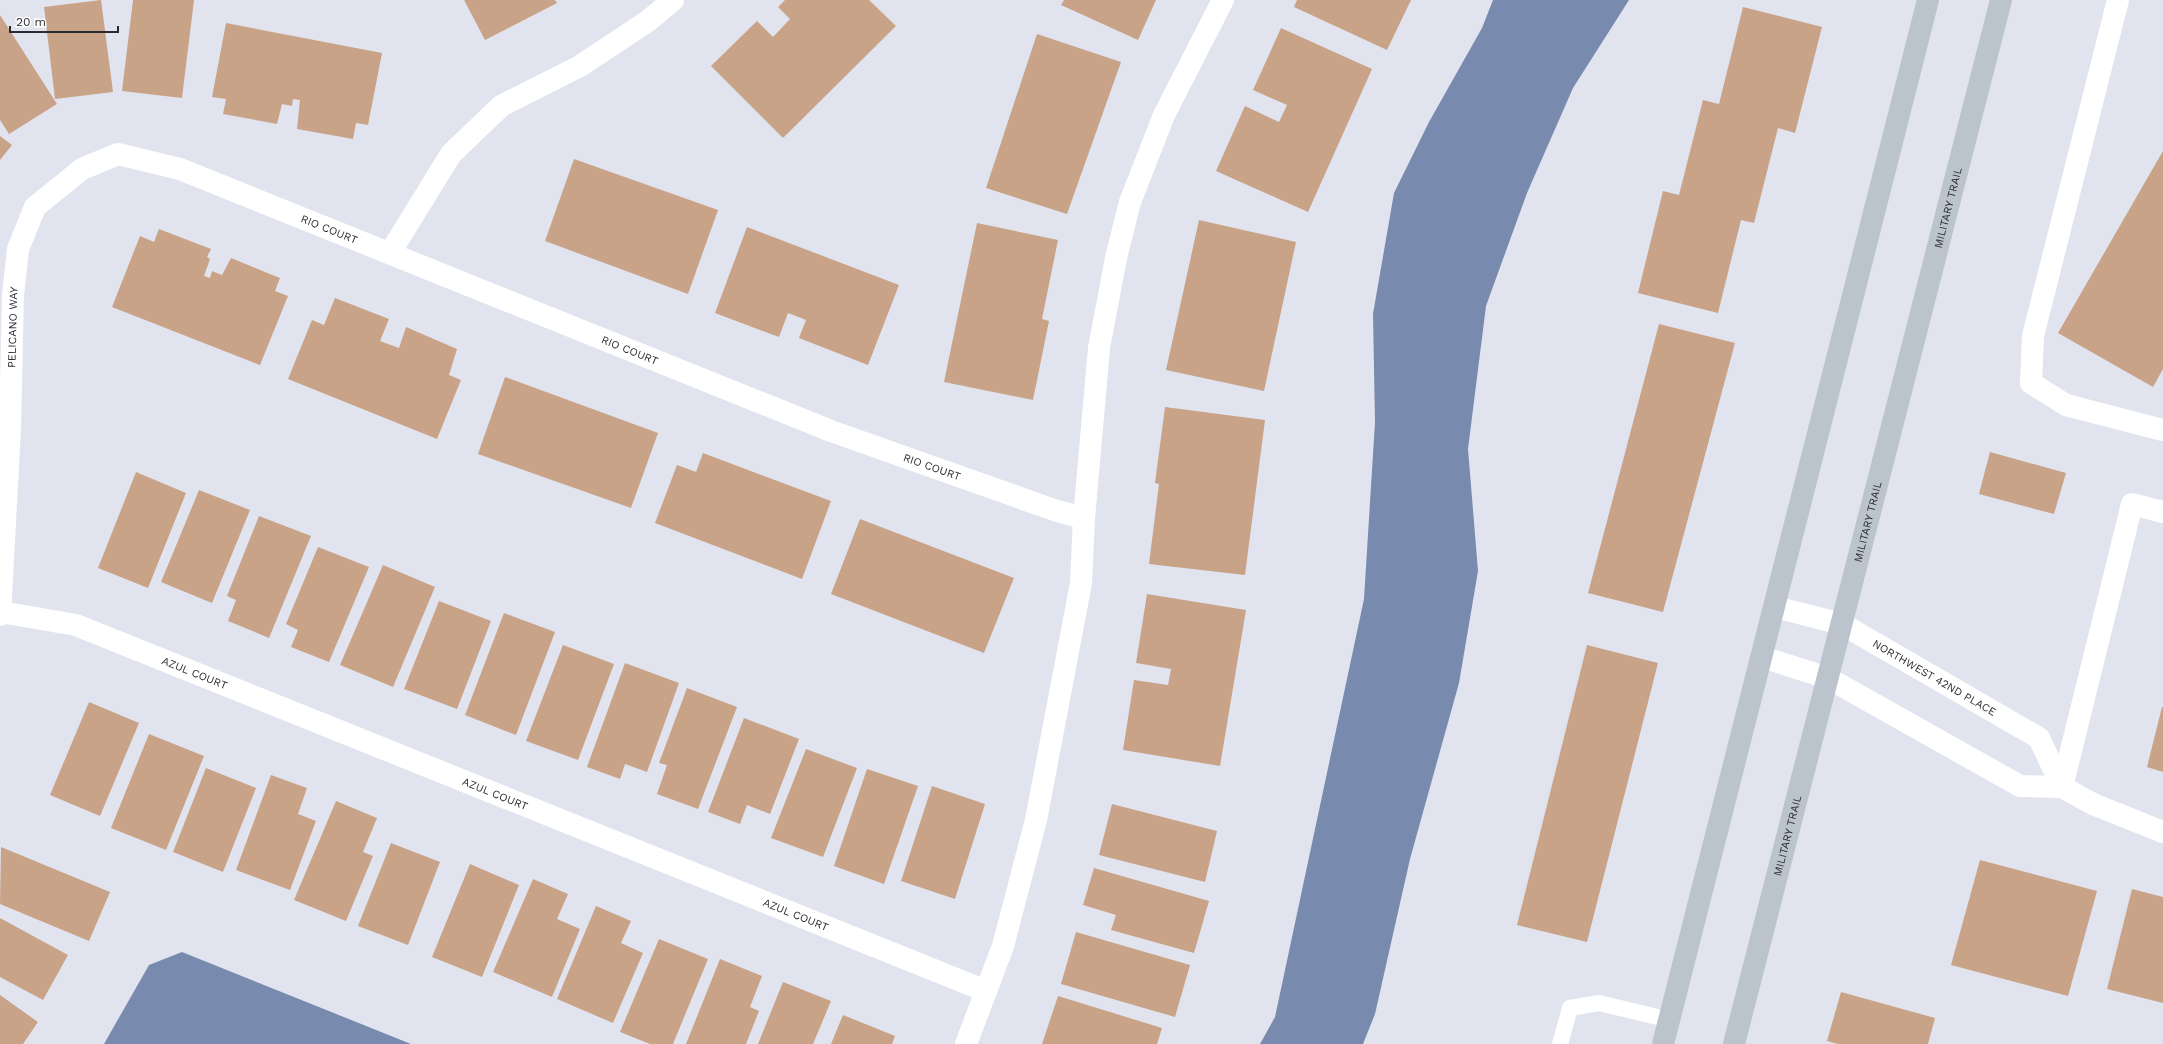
<svg xmlns="http://www.w3.org/2000/svg" width="2163" height="1044" font-family="'Work Sans',sans-serif">
<rect width="100%" height="100%" fill="#e1e4ef"/>
<path fill="#788aad" d="M 1493,0 L 1629,0 L 1573,88 L 1527,193 L 1486,306 L 1468,449 L 1478,571 L 1459,683 L 1410,859 L 1375,1014 L 1363,1044 L 1260,1044 L 1275,1017 L 1364,599 L 1375,422 L 1373,314 L 1394,193 L 1429,122 L 1482,28 Z
M 182,952 L 411,1044 L 104,1044 L 149,965 Z"/>
<path fill="#c8a388" d="M 101,0 L 113,92 L 55,99 L 44,7 Z
M 133,0 L 194,0 L 182,98 L 122,91 Z
M 464,0 L 555,0 L 557,3 L 485,40 Z
M 785,0 L 869,0 L 896,26 L 783,138 L 711,66 L 757,21 L 773,37 L 790,19 L 778,7 Z
M 1064,0 L 1156,0 L 1138,40 L 1061,5 Z
M 1297,0 L 1411,0 L 1387,50 L 1294,7 Z
M 1743,7 L 1822,27 L 1795,133 L 1778,128 L 1754,223 L 1741,220 L 1718,313 L 1638,293 L 1663,191 L 1679,195 L 1703,100 L 1719,104 Z
M 0,15 L 57,104 L 9,134 L 0,120 Z
M 226,23 L 382,53 L 368,125 L 356,123 L 353,139 L 297,129 L 300,100 L 293,99 L 292,106 L 282,104 L 277,124 L 223,114 L 226,99 L 212,97 Z
M 1281,28 L 1372,69 L 1308,212 L 1216,171 L 1245,106 L 1279,122 L 1287,105 L 1253,90 Z
M 1037,34 L 1121,62 L 1067,214 L 986,188 Z
M 0,136 L 12,145 L 0,160 Z
M 2163,151 L 2163,369 L 2153,387 L 2058,333 Z
M 574,159 L 718,210 L 688,294 L 545,241 Z
M 1199,220 L 1296,242 L 1264,391 L 1166,370 Z
M 977,223 L 1058,240 L 1042,319 L 1049,321 L 1033,400 L 944,382 Z
M 747,227 L 899,285 L 868,365 L 799,338 L 806,320 L 788,313 L 779,337 L 715,313 Z
M 159,229 L 211,249 L 207,257 L 210,259 L 204,276 L 210,278 L 212,271 L 222,275 L 231,258 L 280,278 L 275,291 L 288,296 L 260,365 L 112,307 L 140,236 L 154,242 Z
M 335,298 L 389,319 L 380,341 L 399,348 L 406,327 L 457,349 L 449,375 L 461,380 L 437,439 L 288,379 L 312,320 L 324,325 Z
M 1659,324 L 1735,343 L 1663,612 L 1588,593 Z
M 505,377 L 658,433 L 631,508 L 478,454 Z
M 1165,407 L 1265,420 L 1245,575 L 1149,564 L 1159,484 L 1155,483 Z
M 1990,452 L 2066,473 L 2054,514 L 1979,494 Z
M 703,453 L 831,501 L 802,579 L 655,523 L 677,465 L 696,472 Z
M 136,472 L 186,493 L 148,588 L 98,568 Z
M 199,490 L 250,510 L 212,603 L 161,582 Z
M 259,516 L 311,536 L 269,638 L 228,621 L 236,600 L 227,596 Z
M 860,519 L 1014,578 L 984,653 L 831,594 Z
M 318,547 L 369,567 L 329,662 L 291,647 L 298,630 L 286,624 Z
M 383,565 L 435,587 L 393,687 L 340,665 Z
M 1147,594 L 1246,610 L 1220,766 L 1123,750 L 1134,680 L 1168,685 L 1171,669 L 1136,663 Z
M 439,601 L 491,621 L 457,709 L 404,689 Z
M 504,613 L 555,632 L 516,735 L 465,715 Z
M 563,645 L 614,664 L 578,760 L 526,741 Z
M 1587,645 L 1658,663 L 1587,942 L 1517,925 Z
M 625,663 L 679,683 L 647,772 L 625,764 L 620,779 L 587,767 Z
M 687,688 L 737,707 L 698,809 L 657,794 L 667,765 L 659,763 Z
M 89,702 L 139,723 L 100,816 L 50,795 Z
M 2162,707 L 2163,707 L 2163,772 L 2147,767 Z
M 744,718 L 799,739 L 770,814 L 747,805 L 740,824 L 708,812 Z
M 149,734 L 204,756 L 166,850 L 111,828 Z
M 806,749 L 857,768 L 823,857 L 771,838 Z
M 206,768 L 256,788 L 223,872 L 173,852 Z
M 867,769 L 918,786 L 884,884 L 834,866 Z
M 271,775 L 307,788 L 298,814 L 316,821 L 290,890 L 236,870 Z
M 932,786 L 985,804 L 955,899 L 901,881 Z
M 336,801 L 377,818 L 363,852 L 373,856 L 346,921 L 294,900 Z
M 1112,804 L 1217,831 L 1205,882 L 1099,855 Z
M 391,843 L 440,862 L 408,945 L 358,926 Z
M 1,847 L 110,892 L 89,941 L 0,904 Z
M 1980,860 L 2097,891 L 2068,996 L 1951,965 Z
M 470,864 L 519,885 L 482,977 L 432,957 Z
M 1094,868 L 1209,901 L 1194,953 L 1111,930 L 1116,915 L 1083,905 Z
M 533,879 L 568,894 L 557,919 L 580,929 L 552,997 L 493,972 Z
M 2132,889 L 2163,897 L 2163,1003 L 2107,989 Z
M 596,906 L 631,921 L 621,943 L 643,953 L 613,1023 L 557,999 Z
M 0,918 L 68,955 L 43,1000 L 0,977 Z
M 1076,932 L 1190,965 L 1175,1017 L 1061,984 Z
M 659,939 L 708,959 L 673,1044 L 650,1044 L 620,1032 Z
M 720,959 L 762,976 L 750,1007 L 759,1011 L 746,1044 L 686,1044 Z
M 783,982 L 831,1001 L 813,1044 L 758,1044 Z
M 1841,992 L 1935,1018 L 1928,1044 L 1838,1044 L 1827,1041 Z
M 0,995 L 38,1022 L 23,1044 L 0,1044 Z
M 1058,996 L 1162,1028 L 1157,1044 L 1042,1044 Z
M 843,1015 L 895,1036 L 892,1044 L 831,1044 Z"/>
<g fill="none" stroke-linecap="round" stroke-linejoin="round">
<path stroke="#fff" stroke-width="16" d="M 1560,1044 L 1570,1008 L 1599,1003 L 1670,1020"/>
<g stroke="#fff" stroke-width="22">
<path d="M 2118,0 L 2033,336 L 2031,383 L 2066,405 L 2163,430"/>
<path d="M 390,253 L 451,154 L 501,106 L 580,66 L 648,21 L 673,0"/>
<path id="s1" d="M 1775,607 L 1842,624 L 2039,738 L 2062,787"/>
<path id="s2" d="M 1,612 L 76,625 L 986,991"/>
<path id="s3" d="M 0,615 L 10,429 L 13,295 L 18,249 L 35,207 L 82,169 L 118,154 L 180,169 L 831,431 L 1057,511 L 1084,518"/>
<path d="M 1762,657 L 1828,678 L 2020,786 L 2062,787 L 2093,804 L 2163,832"/>
<path d="M 2062,787 L 2132,504 L 2163,512"/>
<path d="M 966,1044 L 1003,946 L 1036,820 L 1081,583 L 1084,518 L 1099,348 L 1116,258 L 1130,202 L 1164,115 L 1223,0"/>
</g>
<g stroke="#bbc4cc" stroke-width="22">
<path d="M 1663,1044 L 1928,0"/>
<path id="s4" d="M 1734,1044 L 2001,0"/>
</g>
</g>
<g text-anchor="middle" dominant-baseline="central" stroke-width="4" stroke-linejoin="round" paint-order="stroke">
<g font-size="11" fill="#2a2b2f" stroke="#fff">
<text stroke="none"><textPath href="#s4" startOffset="863">MILITARY TRAIL</textPath></text>
<text stroke="none"><textPath href="#s3" startOffset="736">RIO COURT</textPath></text>
<text stroke="none"><textPath href="#s3" startOffset="288">PELICANO WAY</textPath></text>
<text stroke="none"><textPath href="#s3" startOffset="1060">RIO COURT</textPath></text>
<text stroke="none"><textPath href="#s3" startOffset="1384">RIO COURT</textPath></text>
<text stroke="none"><textPath href="#s4" startOffset="539">MILITARY TRAIL</textPath></text>
<text stroke="none"><textPath href="#s2" startOffset="204">AZUL COURT</textPath></text>
<text stroke="none"><textPath href="#s1" startOffset="176">NORTHWEST 42ND PLACE</textPath></text>
<text stroke="none"><textPath href="#s2" startOffset="528">AZUL COURT</textPath></text>
<text stroke="none"><textPath href="#s4" startOffset="215">MILITARY TRAIL</textPath></text>
<text stroke="none"><textPath href="#s2" startOffset="852">AZUL COURT</textPath></text>
</g>
</g>
<path d="M10 26v6h108v-6" fill="none" stroke="#2a2b2f" stroke-width="2"/>
<text x="16" y="26" font-size="12" fill="#2a2b2f" stroke="#ffffff" stroke-width="3" paint-order="stroke">20 m</text>
</svg>
